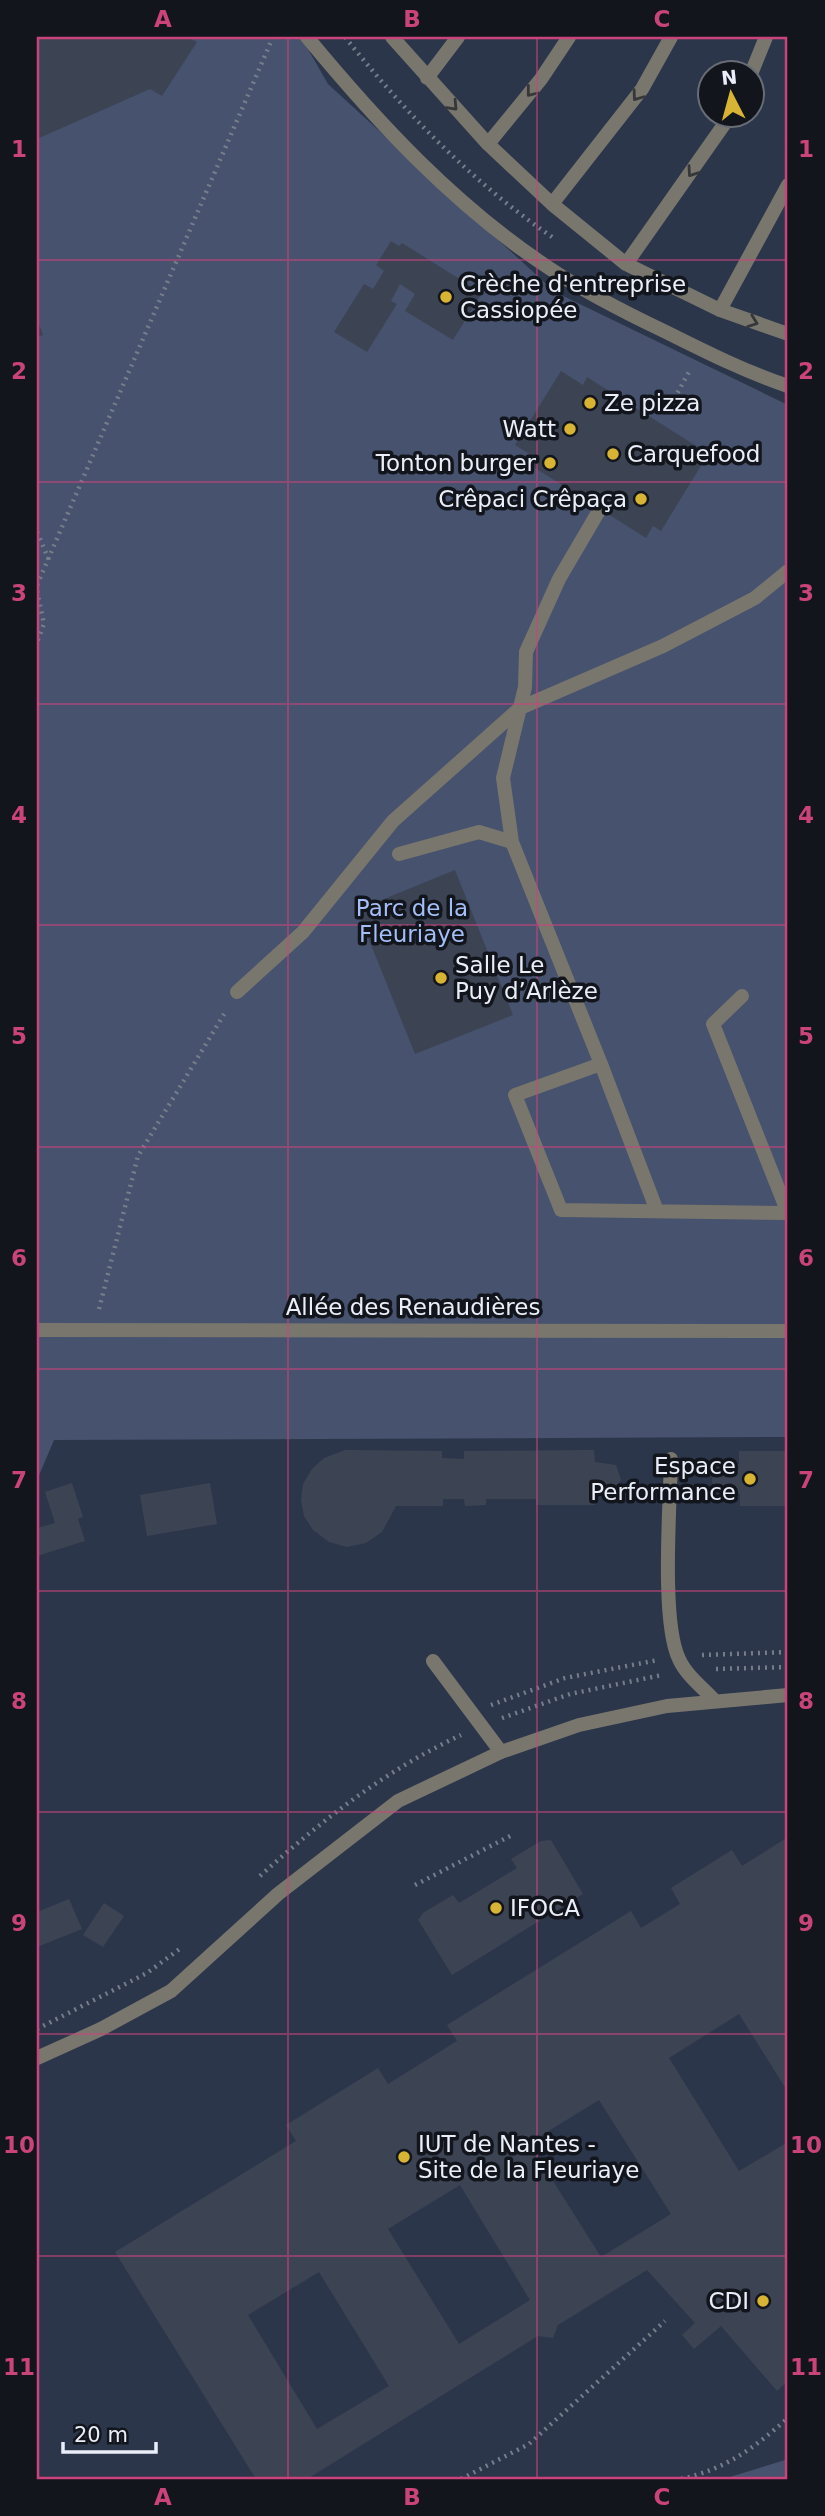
<svg xmlns="http://www.w3.org/2000/svg" width="825" height="2516" font-family="'DejaVu Sans',sans-serif">
<rect width="100%" height="100%" fill="#262d3c"/>
<path fill="#2c364b" fill-rule="evenodd" d="M 37,37 L 788,37 L 788,2459 L 723,2479 L 37,2479 ZM 710,74 L 752,74 L 752,116 L 710,116 Z"/>
<path fill="#46526e" d="M 37,37 L 301,37 L 328,84 L 555,292 L 788,405 L 788,1437 L 54,1440 L 37,1480 Z
M 788,2459 L 788,2479 L 723,2479 Z"/>
<path fill="#3c4454" fill-rule="evenodd" d="M 37,37 L 188,37 L 197,42 L 162,96 L 150,89 L 37,139 Z
M 391,241 L 399,246 L 402,243 L 482,293 L 453,340 L 405,311 L 415,294 L 400,284 L 391,301 L 397,304 L 367,352 L 334,332 L 364,284 L 373,289 L 384,271 L 376,265 Z
M 37,319 L 43,335 L 37,337 Z
M 561,371 L 583,385 L 587,377 L 701,449 L 695,459 L 702,464 L 661,531 L 653,526 L 646,538 L 532,466 L 536,458 L 515,445 Z
M 455,870 L 513,1015 L 415,1054 L 357,910 Z
M 345,1450 L 442,1451 L 442,1458 L 464,1459 L 464,1451 L 594,1450 L 595,1462 L 616,1465 L 621,1480 L 613,1491 L 595,1492 L 595,1505 L 536,1505 L 536,1499 L 486,1499 L 486,1505 L 465,1506 L 464,1499 L 443,1499 L 443,1506 L 396,1506 L 382,1532 L 366,1543 L 347,1547 L 329,1542 L 313,1530 L 304,1516 L 301,1500 L 303,1484 L 312,1469 L 324,1458 Z
M 739,1451 L 788,1451 L 788,1506 L 740,1506 L 740,1494 L 723,1494 L 717,1491 L 712,1482 L 713,1472 L 723,1464 L 739,1464 Z
M 72,1483 L 83,1517 L 78,1519 L 85,1541 L 37,1556 L 37,1528 L 55,1523 L 45,1492 Z
M 210,1483 L 217,1524 L 147,1536 L 140,1495 Z
M 788,1837 L 788,2092 L 739,2014 L 669,2058 L 739,2171 L 788,2142 L 788,2381 L 777,2391 L 721,2326 L 694,2349 L 682,2335 L 695,2323 L 647,2270 L 558,2325 L 553,2338 L 538,2336 L 307,2479 L 256,2479 L 115,2252 L 296,2141 L 286,2125 L 378,2068 L 388,2084 L 457,2041 L 447,2025 L 631,1911 L 641,1928 L 680,1904 L 671,1888 L 732,1850 L 742,1866 ZM 599,2100 L 671,2214 L 601,2257 L 529,2143 ZM 460,2185 L 530,2300 L 459,2344 L 388,2229 ZM 319,2272 L 389,2386 L 317,2429 L 248,2315 Z
M 551,1840 L 583,1894 L 452,1975 L 420,1923 L 418,1920 L 423,1913 L 453,1895 L 459,1903 L 517,1868 L 511,1859 L 541,1841 Z
M 69,1899 L 82,1929 L 37,1947 L 37,1912 Z
M 104,1903 L 124,1916 L 103,1947 L 83,1935 Z"/>
<g fill="none" stroke-linecap="round" stroke-linejoin="round">
<path stroke="#777d8a" stroke-width="4.5" stroke-dasharray="2 5" stroke-linecap="butt" d="M 345,37 C 405,113 474,184 555,239
M 671,405 L 691,368
M 37,532 L 49,560
M 37,585 L 273,37
M 37,591 L 44,624 L 37,642
M 99,1309 L 138,1156 L 226,1011
M 702,1655 L 788,1652
M 716,1669 L 788,1667
M 491,1705 L 565,1678 L 658,1660
M 502,1718 L 570,1694 L 662,1675
M 260,1876 C 322,1820 386,1770 461,1735
M 415,1885 L 514,1834
M 37,2029 L 147,1973 L 181,1948
M 461,2479 L 529,2444 L 665,2321
M 681,2479 C 726,2469 754,2448 788,2418"/>
<path stroke="#79766e" stroke-width="14" d="M 392,37 L 488,144 L 552,204 L 626,264 L 720,310 L 788,334
M 751,74 L 766,37
M 427,78 L 458,37
M 488,144 L 541,79 L 569,37
M 552,204 L 642,89 L 671,37
M 626,264 L 730,116
M 720,310 L 788,185
M 600,509 L 559,579 L 526,652 L 525,687 L 503,778 L 512,842 L 601,1064 L 515,1095 L 561,1210 L 787,1213
M 399,854 L 479,832 L 512,842
M 237,992 L 303,932 L 393,821 L 520,708 L 663,646 L 755,598 L 788,571
M 742,996 L 713,1024 L 788,1213
M 601,1064 L 657,1211
M 671,1459 C 670,1505 661,1622 679,1659 C 686,1675 702,1687 714,1700
M 433,1661 L 501,1752"/>
<path stroke="#79766e" stroke-width="14" d="M 307,37 C 378,123 455,206 549,268 C 586,293 626,313 666,332 C 706,352 746,372 788,386
M 37,1330 L 788,1331
M 37,2058 L 101,2029 L 171,1991 L 278,1894 L 398,1801 L 501,1752 L 579,1725 L 667,1706 L 788,1695"/>
</g>
<defs><path id="oneway-chevron" d="M-2-3.5L2.5 0L-2 3.5" fill="none" stroke-width="1.6" stroke-linecap="round" stroke-linejoin="round" transform="scale(1.75)"/></defs>
<g stroke="#363739">
<use href="#oneway-chevron" transform="translate(531 92) rotate(128)"/>
<use href="#oneway-chevron" transform="translate(637 96) rotate(126)"/>
<use href="#oneway-chevron" transform="translate(453 106) rotate(47)"/>
<use href="#oneway-chevron" transform="translate(692 172) rotate(125)"/>
<use href="#oneway-chevron" transform="translate(753 322) rotate(20)"/>
</g>
<path fill="none" stroke="#ca437b" stroke-width="2" stroke-opacity="0.55" d="M 288,37 L 288,2479M 537,37 L 537,2479M 37,260 L 788,260M 37,482 L 788,482M 37,704 L 788,704M 37,925 L 788,925M 37,1147 L 788,1147M 37,1369 L 788,1369M 37,1591 L 788,1591M 37,1812 L 788,1812M 37,2034 L 788,2034M 37,2256 L 788,2256"/>
<g fill="#d8b434" stroke="#12151c" stroke-width="2.5">
<circle cx="446" cy="297" r="7"/>
<circle cx="590" cy="403" r="7"/>
<circle cx="570" cy="429" r="7"/>
<circle cx="613" cy="454" r="7"/>
<circle cx="550" cy="463" r="7"/>
<circle cx="641" cy="499" r="7"/>
<circle cx="441" cy="978" r="7"/>
<circle cx="750" cy="1479" r="7"/>
<circle cx="496" cy="1908" r="7"/>
<circle cx="404" cy="2157" r="7"/>
<circle cx="763" cy="2301" r="7"/>
</g>
<g text-anchor="middle" dominant-baseline="central" stroke-width="7" stroke-linejoin="round" paint-order="stroke">
<g font-size="23" fill="#e9eef9" stroke="#12151c" text-anchor="start">
<text x="460" y="284">Crèche d'entreprise<tspan x="460" dy="26">Cassiopée</tspan></text>
<text x="604" y="403">Ze pizza</text>
<text x="556" y="429" text-anchor="end">Watt</text>
<text x="627" y="454">Carquefood</text>
<text x="536" y="463" text-anchor="end">Tonton burger</text>
<text x="627" y="499" text-anchor="end">Crêpaci Crêpaça</text>
<text x="455" y="965">Salle Le<tspan x="455" dy="26">Puy d’Arlèze</tspan></text>
<text x="736" y="1466" text-anchor="end">Espace<tspan x="736" dy="26">Performance</tspan></text>
<text x="510" y="1908">IFOCA</text>
<text x="418" y="2144">IUT de Nantes -<tspan x="418" dy="26">Site de la Fleuriaye</tspan></text>
<text x="749" y="2301" text-anchor="end">CDI</text>
</g>
<g font-size="23" fill="#a4bef6" stroke="#12151c">
<text x="412" y="908">Parc de la<tspan x="412" dy="26">Fleuriaye</tspan></text>
</g>
<g font-size="23" fill="#e9eef9" stroke="#12151c">
<text x="413" y="1307">Allée des Renaudières</text>
</g>
</g>
<rect width="825" height="2516" fill="none" stroke="#12151c" stroke-width="77"/>
<g transform="translate(731 94) rotate(354)"><circle r="33" fill="#12151c" stroke="#686c74" stroke-width="2"/>
<path d="M0-5L12 26L0 18L-12 26Z" fill="#d8b434"/>
<text y="-10" font-size="19" font-weight="bold" text-anchor="middle" fill="#e9eef9">N</text>
</g>
<path d="M63 2442v10h93v-10" fill="none" stroke="#e9eef9" stroke-width="3.5"/>
<text x="74" y="2442" font-size="21" fill="#e9eef9" stroke="#12151c" stroke-width="5" paint-order="stroke">20 m</text>
<rect x="38" y="38" width="748" height="2440" fill="none" stroke="#ca437b" stroke-width="2.5"/>
<g font-size="23" text-anchor="middle" font-weight="bold" fill="#ca437b">
<text x="163" y="27">A</text>
<text x="412" y="27">B</text>
<text x="662" y="27">C</text>
<text x="19" y="157">1</text>
<text x="806" y="157">1</text>
<text x="19" y="379">2</text>
<text x="806" y="379">2</text>
<text x="19" y="601">3</text>
<text x="806" y="601">3</text>
<text x="19" y="823">4</text>
<text x="806" y="823">4</text>
<text x="19" y="1044">5</text>
<text x="806" y="1044">5</text>
<text x="19" y="1266">6</text>
<text x="806" y="1266">6</text>
<text x="19" y="1488">7</text>
<text x="806" y="1488">7</text>
<text x="19" y="1709">8</text>
<text x="806" y="1709">8</text>
<text x="19" y="1931">9</text>
<text x="806" y="1931">9</text>
<text x="19" y="2153">10</text>
<text x="806" y="2153">10</text>
<text x="19" y="2375">11</text>
<text x="806" y="2375">11</text>
<text x="163" y="2505">A</text>
<text x="412" y="2505">B</text>
<text x="662" y="2505">C</text>
</g>
</svg>
